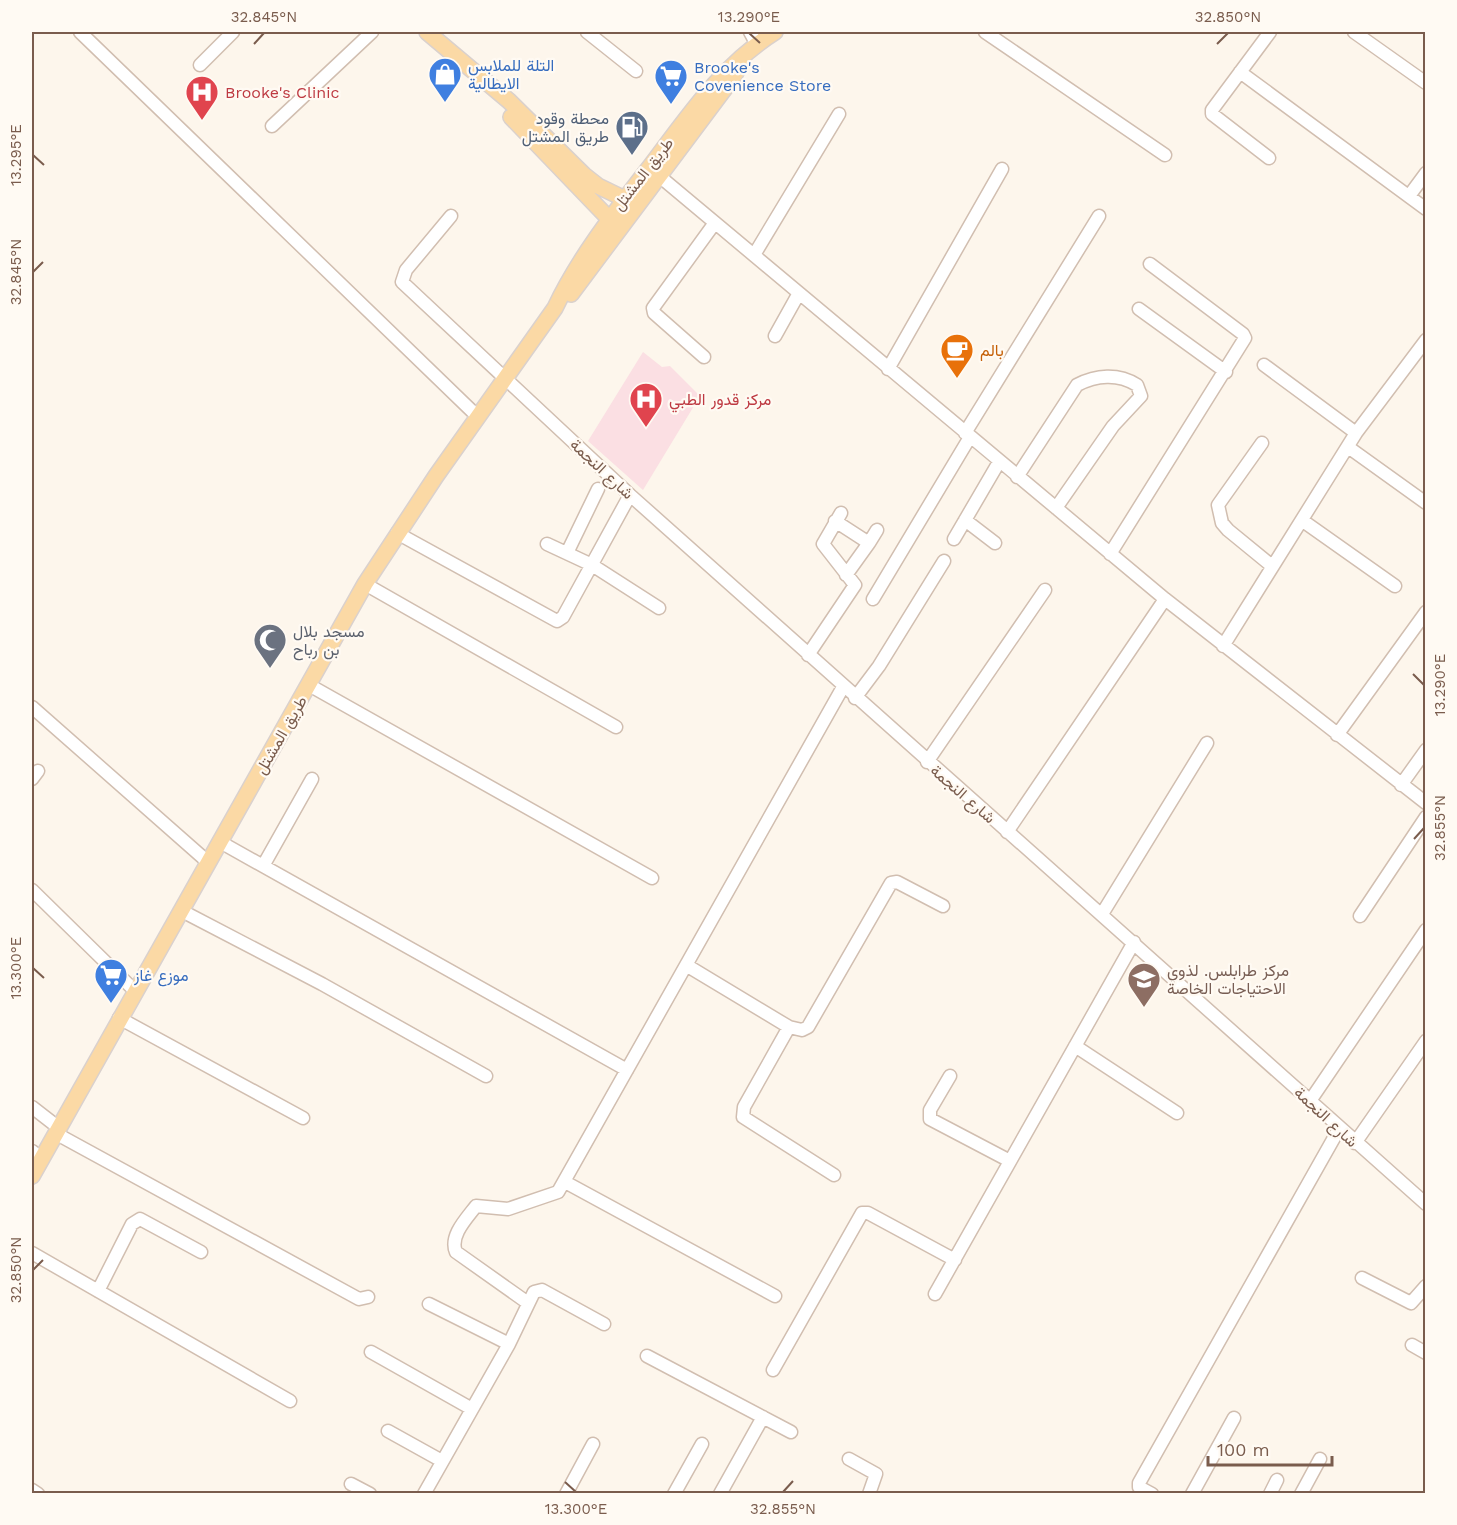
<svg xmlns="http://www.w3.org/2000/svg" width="1457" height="1525" font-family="'Work Sans',Vazirmatn,sans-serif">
<rect width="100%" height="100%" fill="#fdf6ec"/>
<path fill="#fbdfe3" d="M 643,352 L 662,367 L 670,366 L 700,396 L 643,490 L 588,441 Z"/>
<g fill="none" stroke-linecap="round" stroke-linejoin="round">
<defs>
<path id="minor" d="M 80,32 L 477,416
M 587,32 L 636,71
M 750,32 L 756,43
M 985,32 L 1165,155
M 1354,32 L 1426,83
M 200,65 L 233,32
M 1240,72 L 1426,209
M 272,126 L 372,32
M 1269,158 L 1212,114 L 1212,110 L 1270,32
M 658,175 L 1165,599 L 1426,803
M 1409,196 L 1426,173
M 451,216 L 406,270 L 402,282 L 630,495 L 1426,1204
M 754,255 L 839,114
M 1139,309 L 1226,372
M 775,336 L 799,293
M 704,357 L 654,313 L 653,308 L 714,224
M 1264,365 L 1356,433
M 888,369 L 1002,169
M 965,433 L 1099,216
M 1262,443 L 1218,505 L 1222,523 L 1228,530 L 1272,566
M 1348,447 L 1426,503
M 1017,477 L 1077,385 C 1096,375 1118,373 1137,385 L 1141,396 L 1113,426 L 1056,508
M 965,520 L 995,543
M 835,521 L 869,543 L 877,530
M 1303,521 L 1395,586
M 397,533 L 557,621 L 563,617 L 630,495
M 954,539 L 999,462
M 547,544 L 592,565 L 659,608
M 567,553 L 598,489
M 1110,554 L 1245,338 L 1243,334 L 1150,264
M 846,575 L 869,543
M 365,584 L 616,727
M 873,599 L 970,437
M 1223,646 L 1356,433 L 1426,340
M 808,655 L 855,585 L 823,544 L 841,513
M 309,685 L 652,878
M 855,698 L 879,666 L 944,561
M 32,707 L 209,863
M 1337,735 L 1426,612
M 927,762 L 1045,590
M 32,779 L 38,771
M 1401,785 L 1426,750
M 1007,832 L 1165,599
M 222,843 L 627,1070
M 263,866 L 312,779
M 32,890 L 135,991
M 182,911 L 322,984 L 486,1076
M 1102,914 L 1207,743
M 1360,916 L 1426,817
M 686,965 L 789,1027 L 802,1030 L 808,1027 L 891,883 L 897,882 L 943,906
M 119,1018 L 303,1118
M 789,1027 L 744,1107 L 743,1117 L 834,1175
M 1075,1046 L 1177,1113
M 950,1076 L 930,1110 L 930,1119 L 1010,1161
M 1310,1101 L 1426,930
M 32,1107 L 59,1128
M 55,1133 L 359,1299 L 368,1297
M 1355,1143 L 1426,1041
M 32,1151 L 41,1158
M 565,1182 L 775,1296
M 32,1253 L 290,1401
M 1362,1278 L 1411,1303 L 1426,1286
M 98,1291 L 132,1224 L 140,1219 L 201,1252
M 935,1294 L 1134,942
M 528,1303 L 456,1252 C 449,1236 467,1218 476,1206 L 508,1209 L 558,1192 L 843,687
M 429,1304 L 509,1344
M 1412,1345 L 1426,1353
M 371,1352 L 472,1409
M 647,1356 L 791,1432
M 773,1370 L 862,1213 L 868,1213 L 955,1260
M 388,1431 L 442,1461
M 849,1459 L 876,1474 L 869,1494
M 351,1484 L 370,1494
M 32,1490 L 38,1494
M 424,1494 L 509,1344 L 534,1292 L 542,1290 L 604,1324
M 566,1494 L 593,1444
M 674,1494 L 702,1444
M 720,1494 L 763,1417
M 1152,1494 L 1139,1487 L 1139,1483 L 1339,1129
M 1192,1494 L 1234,1418
M 1270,1494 L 1277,1480
M 1301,1494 L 1320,1459"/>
<path id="major" d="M 427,32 L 509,101 L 584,175 L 598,186 L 633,203
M 511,117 L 615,225
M 571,294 L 734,76 L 741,63
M 32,1176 L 365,584 L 436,476 L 555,308 C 579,257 615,212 649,168 C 687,118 721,66 775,32"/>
</defs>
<use href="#minor" stroke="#d1beb0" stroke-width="15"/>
<use href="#major" stroke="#dad1cd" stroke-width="18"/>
<use href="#minor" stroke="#fff" stroke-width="12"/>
<use href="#major" stroke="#fbd9a5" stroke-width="15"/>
</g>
<path fill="none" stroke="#7a5c4d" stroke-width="2" d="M 749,33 L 760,43M 254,44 L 264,33M 1217,44 L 1228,33M 33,155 L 44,165M 33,272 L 43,262M 1413,674 L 1424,685M 1414,839 L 1424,828M 33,968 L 44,978M 33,1270 L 43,1260M 565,1482 L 576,1492M 783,1492 L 793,1481"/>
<defs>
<symbol id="shop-pin" viewBox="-11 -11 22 30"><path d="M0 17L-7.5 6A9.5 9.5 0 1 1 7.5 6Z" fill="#3f7fe0" stroke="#fffaf3"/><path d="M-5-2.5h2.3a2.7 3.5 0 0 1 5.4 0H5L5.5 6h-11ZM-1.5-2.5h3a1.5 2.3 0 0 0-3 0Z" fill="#fff"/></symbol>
<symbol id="supermarket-pin" viewBox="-11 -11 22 30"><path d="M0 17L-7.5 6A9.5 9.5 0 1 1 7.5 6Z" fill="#3f7fe0" stroke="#fffaf3"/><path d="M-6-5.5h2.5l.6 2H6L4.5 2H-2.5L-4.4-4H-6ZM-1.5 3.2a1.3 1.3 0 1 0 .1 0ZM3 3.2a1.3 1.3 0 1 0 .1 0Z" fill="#fff"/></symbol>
<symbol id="hospital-pin" viewBox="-11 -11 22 30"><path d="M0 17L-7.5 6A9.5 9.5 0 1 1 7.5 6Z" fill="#e0444e" stroke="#fffaf3"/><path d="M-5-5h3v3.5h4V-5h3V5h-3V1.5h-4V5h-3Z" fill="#fff"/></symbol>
<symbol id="fuel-pin" viewBox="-11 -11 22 30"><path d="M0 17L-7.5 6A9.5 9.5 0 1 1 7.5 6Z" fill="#5c6f8a" stroke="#fffaf3"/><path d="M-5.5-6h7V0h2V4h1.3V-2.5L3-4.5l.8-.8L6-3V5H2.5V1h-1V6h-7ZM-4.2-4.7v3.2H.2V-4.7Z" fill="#fff"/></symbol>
<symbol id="cafe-pin" viewBox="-11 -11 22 30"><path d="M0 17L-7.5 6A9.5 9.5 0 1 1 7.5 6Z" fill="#e8710a" stroke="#fffaf3"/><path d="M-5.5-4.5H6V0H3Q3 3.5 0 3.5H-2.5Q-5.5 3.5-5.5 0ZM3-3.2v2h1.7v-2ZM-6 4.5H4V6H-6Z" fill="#fff"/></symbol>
<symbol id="mosque-pin" viewBox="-11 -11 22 30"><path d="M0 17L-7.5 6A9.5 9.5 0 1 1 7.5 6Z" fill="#6b7280" stroke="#fffaf3"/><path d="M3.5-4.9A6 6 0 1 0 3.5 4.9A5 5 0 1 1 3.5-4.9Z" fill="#fff"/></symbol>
<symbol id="school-pin" viewBox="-11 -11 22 30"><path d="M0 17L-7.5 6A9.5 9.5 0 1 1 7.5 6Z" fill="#8d6e63" stroke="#fffaf3"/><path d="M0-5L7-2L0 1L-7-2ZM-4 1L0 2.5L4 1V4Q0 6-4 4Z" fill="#fff"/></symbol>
</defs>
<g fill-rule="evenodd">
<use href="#shop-pin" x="426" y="55" width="38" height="52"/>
<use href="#supermarket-pin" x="652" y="57" width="38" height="52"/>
<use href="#hospital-pin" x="183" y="73" width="38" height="52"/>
<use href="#fuel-pin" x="613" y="108" width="38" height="52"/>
<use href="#cafe-pin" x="938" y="331" width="38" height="52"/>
<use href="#hospital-pin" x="627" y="380" width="38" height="52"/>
<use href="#mosque-pin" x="251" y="621" width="38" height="52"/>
<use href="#supermarket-pin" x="92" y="956" width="38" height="52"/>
<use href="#school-pin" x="1125" y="960" width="38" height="52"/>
</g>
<g text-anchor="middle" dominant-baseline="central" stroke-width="4.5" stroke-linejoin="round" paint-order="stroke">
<g font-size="16" fill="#366cbe" stroke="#fffaf3" text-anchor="start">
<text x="468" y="65">التلة للملابس<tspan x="468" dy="18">الايطالية</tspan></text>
<text x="694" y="67">Brooke's<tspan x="694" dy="18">Covenience Store</tspan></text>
<text x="134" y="975">موزع غاز</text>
</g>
<g font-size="16" fill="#be3a42" stroke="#fffaf3" text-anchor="start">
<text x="225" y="92">Brooke's Clinic</text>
<text x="669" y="399">مركز قدور الطبي</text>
</g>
<g font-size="16" fill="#4e5e75" stroke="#fffaf3" text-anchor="end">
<text x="609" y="118">محطة وقود<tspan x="609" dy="18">طريق المشتل</tspan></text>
</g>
<g font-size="16" fill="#7a5c4d" stroke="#fffaf3">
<text transform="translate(643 174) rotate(-52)">طريق المشتل</text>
<text transform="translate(602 469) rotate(43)">شارع النجمة</text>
<text transform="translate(281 735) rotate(-60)">طريق المشتل</text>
<text transform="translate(963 794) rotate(41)">شارع النجمة</text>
<text transform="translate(1326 1117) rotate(43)">شارع النجمة</text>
</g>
<g font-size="16" fill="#c56008" stroke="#fffaf3" text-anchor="start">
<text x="980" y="350">بالم</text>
</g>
<g font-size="16" fill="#5b616d" stroke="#fffaf3" text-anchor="start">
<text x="293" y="631">مسجد بلال<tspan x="293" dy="18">بن رباح</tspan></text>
</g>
<g font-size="16" fill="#785e54" stroke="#fffaf3" text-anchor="start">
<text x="1167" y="970">مركز طرابلس. لذوي<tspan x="1167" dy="18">الاحتياجات الخاصة</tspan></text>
</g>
</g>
<rect width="1457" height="1525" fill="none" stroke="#fffaf3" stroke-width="66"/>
<path d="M1208 1456v9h124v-9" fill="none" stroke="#7a5c4d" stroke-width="3"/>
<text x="1217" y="1456" font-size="18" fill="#7a5c4d" stroke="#fffaf3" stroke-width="4.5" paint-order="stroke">100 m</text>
<rect x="33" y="33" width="1391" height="1459" fill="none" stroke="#7a5c4d" stroke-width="2"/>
<g font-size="15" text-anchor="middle" fill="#7a5c4d">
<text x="264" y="22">32.845°N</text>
<text x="749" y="22">13.290°E</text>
<text x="1228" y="22">32.850°N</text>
<text transform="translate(16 155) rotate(-90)" y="5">13.295°E</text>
<text transform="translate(16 272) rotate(-90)" y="5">32.845°N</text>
<text transform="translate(1440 685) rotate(-90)" y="5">13.290°E</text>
<text transform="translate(1440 828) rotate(-90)" y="5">32.855°N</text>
<text transform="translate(16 968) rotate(-90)" y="5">13.300°E</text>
<text transform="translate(16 1270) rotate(-90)" y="5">32.850°N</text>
<text x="576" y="1514">13.300°E</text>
<text x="783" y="1514">32.855°N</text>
</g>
</svg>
